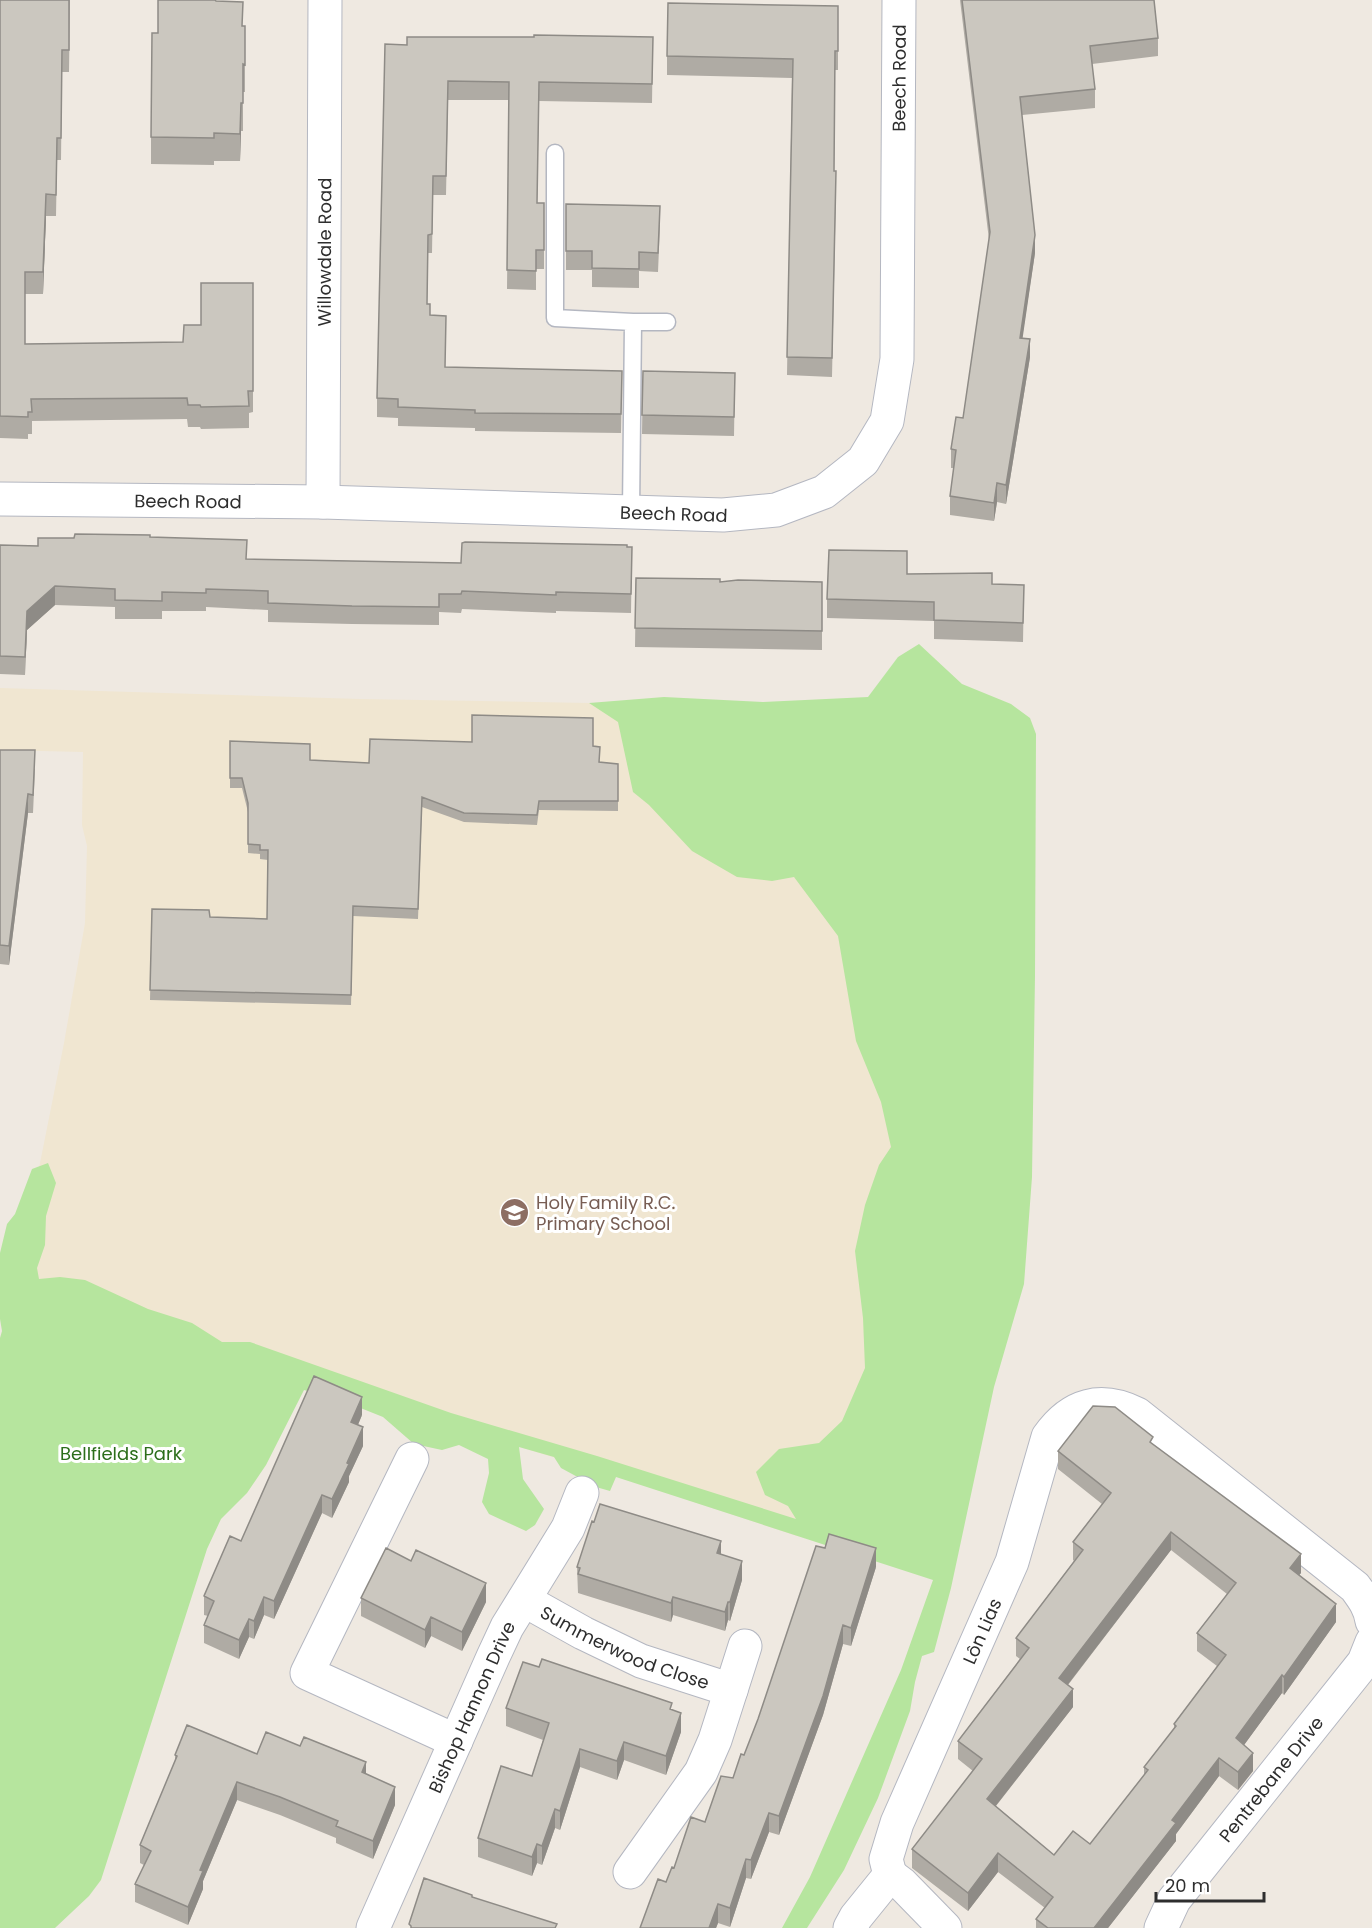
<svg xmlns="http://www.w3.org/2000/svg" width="1372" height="1928" font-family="Poppins,sans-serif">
<rect width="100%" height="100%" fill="#efe9e1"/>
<path fill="#f0e6d1" d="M 0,688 L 360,699 L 589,703 L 1030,718 L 1009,1131 L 797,1536 L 615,1476 L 14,1293 L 64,1043 L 85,923 L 87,846 L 82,825 L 83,752 L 0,750 Z"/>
<path fill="#b6e59e" d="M 919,644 L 962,684 L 1011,704 L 1030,718 L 1036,734 L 1035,976 L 1032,1177 L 1024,1284 L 994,1387 L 951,1588 L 934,1652 L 922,1656 L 915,1682 L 910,1711 L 878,1798 L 844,1870 L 807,1928 L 782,1928 L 810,1877 L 901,1670 L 933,1580 L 616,1477 L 610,1491 L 596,1487 L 561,1468 L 554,1457 L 519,1447 L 523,1479 L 544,1509 L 535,1525 L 526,1531 L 489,1514 L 482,1502 L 489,1473 L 488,1459 L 459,1445 L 442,1450 L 414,1444 L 383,1417 L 343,1401 L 304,1390 L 266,1465 L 247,1493 L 221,1519 L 207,1549 L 101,1880 L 89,1896 L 55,1928 L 0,1928 L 0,1338 L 2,1331 L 0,1319 L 0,1253 L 7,1224 L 15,1214 L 32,1169 L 48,1163 L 56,1183 L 46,1216 L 45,1245 L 37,1268 L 39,1279 L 60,1277 L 85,1280 L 148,1309 L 192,1323 L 222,1342 L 250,1342 L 451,1413 L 597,1456 L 796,1519 L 788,1506 L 765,1495 L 756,1472 L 779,1449 L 819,1443 L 842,1421 L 865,1368 L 863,1318 L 855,1251 L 865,1205 L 879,1165 L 891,1147 L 881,1102 L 856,1041 L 838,936 L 794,877 L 772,881 L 737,877 L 692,851 L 649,805 L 633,792 L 618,722 L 589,703 L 664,697 L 763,702 L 868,697 L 898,657 Z"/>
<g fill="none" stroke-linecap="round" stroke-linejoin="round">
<defs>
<path id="lane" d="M 555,153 L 555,318 L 633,322 L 631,512
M 633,322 L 667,322"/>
<g id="street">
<path id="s1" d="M 0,499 L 323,502 L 723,515 L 776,510 L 824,492 L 863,461 L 887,421 L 897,359 L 899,0"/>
<path id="s2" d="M 323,502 L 325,0"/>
<path d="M 412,1459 L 307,1673 L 456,1741"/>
<path id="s3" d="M 524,1600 L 583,1633 L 641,1661 L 731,1690 L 715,1740 L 701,1772 L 630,1872"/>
<path d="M 731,1690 L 745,1646"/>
<path id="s4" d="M 890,1875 L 886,1859 L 897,1823 L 1012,1562 L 1048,1437 C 1071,1404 1101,1396 1137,1414 L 1355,1587 C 1363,1598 1370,1607 1372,1621"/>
<path d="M 890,1875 L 902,1884 L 945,1928"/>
<path id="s5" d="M 373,1928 L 493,1657 L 507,1627 L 568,1528 L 582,1493"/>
<path d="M 850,1928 L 856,1917 L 890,1875"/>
<path id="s6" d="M 1161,1928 L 1174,1900 L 1364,1662 L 1372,1642"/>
</g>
</defs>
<use href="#lane" stroke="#b4b7c1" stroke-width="19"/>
<use href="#street" stroke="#b4b7c1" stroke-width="35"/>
<use href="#lane" stroke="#fff" stroke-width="16"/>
<use href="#street" stroke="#fff" stroke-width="33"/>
</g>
<path fill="#afaba4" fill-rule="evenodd" d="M 0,0 L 70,0 L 69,72 L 62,72 L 61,160 L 57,160 L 56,216 L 46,216 L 43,294 L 25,294 L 25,344 L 183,342 L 201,325 L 253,283 L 253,412 L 249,413 L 249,428 L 201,429 L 200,427 L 188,427 L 187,419 L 32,421 L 32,434 L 28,434 L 28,439 L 0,438 Z
M 960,0 L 1154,0 L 1158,38 L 1158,56 L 1092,64 L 1095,89 L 1095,108 L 1022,115 L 1035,253 L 1022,338 L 1030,357 L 1006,504 L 997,502 L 994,521 L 950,515 L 950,496 L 954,468 L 951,468 L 951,449 L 963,418 L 989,240 Z
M 216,1 L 243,26 L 245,26 L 245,92 L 243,92 L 243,131 L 241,131 L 240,161 L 214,161 L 214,165 L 151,164 L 151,137 L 158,33 Z
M 838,6 L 838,70 L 835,70 L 834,171 L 836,190 L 832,377 L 787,375 L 792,78 L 667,75 L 667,56 Z
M 653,37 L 652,103 L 539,101 L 537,203 L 544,203 L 544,269 L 536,269 L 536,290 L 507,289 L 509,100 L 448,100 L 446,195 L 433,195 L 432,253 L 428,253 L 427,304 L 445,367 L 622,371 L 621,433 L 475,431 L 475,428 L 398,426 L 398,418 L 377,417 L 377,398 L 407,45 Z
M 566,204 L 660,225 L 658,272 L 639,271 L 639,288 L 592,287 L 592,270 L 566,270 Z
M 643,371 L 735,373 L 734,436 L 642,434 Z
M 150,537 L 247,559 L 461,563 L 632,547 L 631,613 L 556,611 L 556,613 L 462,609 L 461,613 L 439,612 L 439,625 L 352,624 L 268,622 L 268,610 L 206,607 L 206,611 L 162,611 L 162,619 L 115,619 L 115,607 L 55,605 L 27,630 L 25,675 L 0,674 L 0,545 L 38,546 L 74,538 Z
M 907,574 L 992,584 L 1024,585 L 1023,642 L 934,639 L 934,621 L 827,618 L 827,599 Z
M 636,578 L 720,582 L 822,582 L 822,650 L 635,647 Z
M 230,741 L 310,760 L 369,763 L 593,746 L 600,762 L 618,764 L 618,811 L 539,810 L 537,825 L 464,822 L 422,807 L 418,919 L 353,916 L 351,1005 L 150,1000 L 152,909 L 210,917 L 267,919 L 268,860 L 260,859 L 260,854 L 248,853 L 248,812 L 242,788 L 230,788 Z
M 0,750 L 35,769 L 33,813 L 28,813 L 9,965 L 0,964 Z
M 362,1415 L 358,1425 L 363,1446 L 349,1476 L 349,1482 L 332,1518 L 322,1513 L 274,1619 L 264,1615 L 254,1639 L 249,1637 L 239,1659 L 204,1643 L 204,1625 L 208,1616 L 204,1615 L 204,1596 L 241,1541 Z
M 1153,1445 L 1301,1573 L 1299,1575 L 1336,1622 L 1284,1695 L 1282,1693 L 1244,1745 L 1253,1771 L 1238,1790 L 1219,1776 L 1176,1834 L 1176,1841 L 1108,1928 L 1036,1928 L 1036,1919 L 1045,1908 L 998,1872 L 968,1911 L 912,1868 L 912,1849 L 973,1771 L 958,1759 L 958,1741 L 1020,1659 L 1016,1656 L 1016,1638 L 1074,1561 L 1073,1560 L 1073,1542 L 1102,1504 L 1058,1469 L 1058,1451 ZM 1171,1550 L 1227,1594 L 1197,1633 L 1197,1651 L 1217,1666 L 1174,1724 L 1174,1729 L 1144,1767 L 1144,1775 L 1090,1844 L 1054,1855 L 996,1806 L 1073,1707 L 1068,1685 Z
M 594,1522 L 721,1555 L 742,1580 L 730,1621 L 728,1620 L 725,1631 L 673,1615 L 671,1622 L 578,1593 L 577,1567 Z
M 876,1567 L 851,1646 L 843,1644 L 823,1715 L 779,1835 L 769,1832 L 751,1879 L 746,1878 L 730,1927 L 718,1923 L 716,1928 L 640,1928 L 674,1868 L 705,1822 L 733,1778 L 744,1755 Z
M 361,1598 L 486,1602 L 462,1651 L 431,1636 L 425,1648 L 361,1616 Z
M 506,1708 L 672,1710 L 681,1732 L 666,1775 L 624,1760 L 617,1780 L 580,1767 L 560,1830 L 555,1828 L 542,1865 L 537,1863 L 532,1876 L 478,1857 L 478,1838 L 532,1776 L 543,1740 L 506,1726 Z
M 257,1754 L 366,1774 L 395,1805 L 373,1859 L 336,1843 L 336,1838 L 280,1815 L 237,1800 L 203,1881 L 203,1889 L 188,1925 L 135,1902 L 135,1884 L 144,1865 L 140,1863 L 140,1845 L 175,1762 L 175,1755 Z"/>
<path fill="#8e8b86" d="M 241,103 L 241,131 L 240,161 L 240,134 Z
M 46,194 L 46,216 L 43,294 L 43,272 Z
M 1035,235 L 1035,253 L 1020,356 L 1020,338 Z
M 1030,339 L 1030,357 L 1006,504 L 1006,485 Z
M 997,483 L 997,502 L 994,521 L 994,503 Z
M 55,586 L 55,605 L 27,630 L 25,675 L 27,611 Z
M 28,794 L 28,813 L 9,965 L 9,946 Z
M 362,1397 L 362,1415 L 351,1441 L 351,1422 Z
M 363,1427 L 363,1446 L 349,1476 L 349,1482 L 332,1518 L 332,1499 Z
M 322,1495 L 322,1513 L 274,1619 L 274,1601 Z
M 1171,1532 L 1171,1550 L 1059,1696 L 1059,1678 Z
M 721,1541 L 721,1560 L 717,1553 Z
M 876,1548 L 876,1567 L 851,1646 L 851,1628 Z
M 1301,1554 L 1301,1573 L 1290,1586 L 1290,1568 Z
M 742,1561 L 742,1580 L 730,1621 L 730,1602 Z
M 486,1583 L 486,1602 L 462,1651 L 462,1632 Z
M 264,1597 L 264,1615 L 254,1639 L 254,1621 Z
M 673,1597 L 673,1615 L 671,1622 L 671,1603 Z
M 728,1602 L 728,1620 L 725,1631 L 725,1612 Z
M 1336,1604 L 1336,1622 L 1284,1695 L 1284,1677 Z
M 431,1617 L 431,1636 L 425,1648 L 425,1630 Z
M 249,1619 L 249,1637 L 239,1659 L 239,1640 Z
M 843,1625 L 843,1644 L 823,1715 L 779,1835 L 779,1816 Z
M 1282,1675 L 1282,1693 L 1236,1756 L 1236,1738 Z
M 1073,1689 L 1073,1707 L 987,1817 L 987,1799 Z
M 681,1713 L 681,1732 L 666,1775 L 666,1756 Z
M 624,1742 L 624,1760 L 617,1780 L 617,1761 Z
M 580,1749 L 580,1767 L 560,1830 L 560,1811 Z
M 1253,1753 L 1253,1771 L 1238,1790 L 1238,1772 Z
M 1219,1758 L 1219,1776 L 1176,1834 L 1176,1841 L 1108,1928 L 1094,1928 L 1172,1820 Z
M 366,1762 L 366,1780 L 362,1772 Z
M 237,1782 L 237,1800 L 203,1881 L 203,1889 L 188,1925 L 188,1907 L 200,1870 Z
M 395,1787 L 395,1805 L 373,1859 L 373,1841 Z
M 555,1809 L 555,1828 L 542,1865 L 542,1846 Z
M 769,1813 L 769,1832 L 751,1879 L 751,1860 Z
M 537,1844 L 537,1863 L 532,1876 L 532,1857 Z
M 998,1853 L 998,1872 L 968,1911 L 968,1893 Z
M 746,1859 L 746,1878 L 730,1927 L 730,1908 Z
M 718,1904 L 718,1923 L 716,1928 L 709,1928 Z"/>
<path fill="#cbc7bf" stroke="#8e8b86" stroke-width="1.5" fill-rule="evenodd" d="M 0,0 L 69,0 L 69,50 L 62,50 L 61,138 L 57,138 L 56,195 L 46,194 L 43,272 L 25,272 L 25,344 L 183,342 L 184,325 L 201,325 L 201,283 L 253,283 L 253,391 L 248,391 L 249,406 L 201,407 L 200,405 L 188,405 L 187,398 L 31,399 L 32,412 L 28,412 L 28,417 L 0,416 Z
M 158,0 L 215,0 L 216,1 L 243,2 L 242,26 L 245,26 L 245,65 L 243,64 L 243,103 L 241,103 L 240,134 L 214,133 L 214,138 L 151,137 L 152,33 L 158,33 Z
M 962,0 L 1154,0 L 1158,38 L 1090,46 L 1095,89 L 1020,97 L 1035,235 L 1020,338 L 1030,339 L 1006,485 L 997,483 L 994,503 L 950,496 L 956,450 L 951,449 L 956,417 L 963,418 L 990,232 Z
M 668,3 L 838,6 L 838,51 L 835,51 L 834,171 L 836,171 L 832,358 L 787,357 L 793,59 L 667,56 Z
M 534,35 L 653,37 L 652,84 L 539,82 L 537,203 L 544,203 L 544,250 L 536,250 L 536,271 L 507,270 L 509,82 L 448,81 L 446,176 L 433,176 L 432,234 L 428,235 L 427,304 L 430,304 L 430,315 L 446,316 L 445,367 L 622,371 L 621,414 L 475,413 L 475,410 L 398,407 L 398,399 L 377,398 L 385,44 L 407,45 L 407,37 L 534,37 Z
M 566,204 L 660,206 L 658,253 L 639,252 L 639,269 L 592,268 L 592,251 L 566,251 Z
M 643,371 L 735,373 L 734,417 L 642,415 Z
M 75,534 L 150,535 L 150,537 L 247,540 L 246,559 L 461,563 L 462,543 L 465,542 L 627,545 L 627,547 L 632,547 L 631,594 L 556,592 L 556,595 L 462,591 L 461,594 L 439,594 L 439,607 L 352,606 L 268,603 L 268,591 L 206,589 L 206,593 L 162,592 L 162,601 L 115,600 L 115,589 L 55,586 L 27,611 L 25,657 L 0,656 L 0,545 L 38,546 L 38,538 L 74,538 Z
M 829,550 L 907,551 L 907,574 L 992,573 L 992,584 L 1024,585 L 1023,623 L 934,620 L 934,602 L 827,599 Z
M 636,578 L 720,579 L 720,582 L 738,580 L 822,582 L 822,631 L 635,628 Z
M 472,715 L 593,718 L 593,746 L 600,747 L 599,762 L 618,764 L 618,801 L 539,801 L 537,815 L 464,813 L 422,797 L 418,909 L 353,906 L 351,995 L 150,990 L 152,909 L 209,910 L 210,917 L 267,919 L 268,850 L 260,850 L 260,845 L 248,844 L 248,803 L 242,778 L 230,778 L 230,741 L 310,744 L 310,760 L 369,763 L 370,739 L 472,742 Z
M 0,750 L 35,750 L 33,795 L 28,794 L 9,946 L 0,945 Z
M 314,1376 L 362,1397 L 351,1422 L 363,1427 L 347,1463 L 349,1464 L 332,1499 L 322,1495 L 274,1601 L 264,1597 L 254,1621 L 249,1619 L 239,1640 L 204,1625 L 214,1601 L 204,1596 L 230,1536 L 241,1541 Z
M 1093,1406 L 1115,1407 L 1153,1437 L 1150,1442 L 1301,1554 L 1290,1568 L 1336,1604 L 1284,1677 L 1282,1675 L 1236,1738 L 1253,1753 L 1238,1772 L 1219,1758 L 1172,1820 L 1176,1823 L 1094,1928 L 1048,1928 L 1036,1919 L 1053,1897 L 998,1853 L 968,1893 L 912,1849 L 982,1759 L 958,1741 L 1029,1648 L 1016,1638 L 1083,1550 L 1073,1542 L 1111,1493 L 1058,1451 ZM 1171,1532 L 1236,1583 L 1197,1633 L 1226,1655 L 1174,1724 L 1176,1726 L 1144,1767 L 1148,1770 L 1090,1844 L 1073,1831 L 1054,1855 L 987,1799 L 1073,1689 L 1059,1678 Z
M 600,1504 L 721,1541 L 717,1553 L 742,1561 L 730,1602 L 728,1602 L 725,1612 L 673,1597 L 671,1603 L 578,1574 L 580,1568 L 577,1567 L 592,1521 L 594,1522 Z
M 829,1534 L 876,1548 L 851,1628 L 843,1625 L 823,1696 L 779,1816 L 769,1813 L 751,1860 L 746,1859 L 730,1908 L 718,1904 L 709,1928 L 640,1928 L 658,1879 L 666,1882 L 672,1867 L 674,1868 L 691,1817 L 705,1822 L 721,1776 L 733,1778 L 741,1754 L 744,1755 L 758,1719 L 816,1546 L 825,1548 Z
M 386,1548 L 411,1561 L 416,1550 L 486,1583 L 462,1632 L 431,1617 L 425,1630 L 361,1598 Z
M 542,1659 L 672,1703 L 670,1709 L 681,1713 L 666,1756 L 624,1742 L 617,1761 L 580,1749 L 560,1811 L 555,1809 L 542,1846 L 537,1844 L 532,1857 L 478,1838 L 501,1766 L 532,1776 L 549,1723 L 506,1708 L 523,1662 L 539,1667 Z
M 187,1725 L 257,1754 L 266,1732 L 300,1746 L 304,1737 L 366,1762 L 362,1772 L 395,1787 L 373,1841 L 336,1826 L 338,1821 L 280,1797 L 237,1782 L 200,1870 L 203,1871 L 188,1907 L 135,1884 L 151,1851 L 140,1845 L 177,1756 L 175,1755 Z
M 424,1878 L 472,1895 L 472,1897 L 557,1924 L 555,1928 L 411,1928 L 411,1926 L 409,1924 Z"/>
<defs>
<symbol id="school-disc" viewBox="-11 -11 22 22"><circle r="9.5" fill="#8d6e63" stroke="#fff"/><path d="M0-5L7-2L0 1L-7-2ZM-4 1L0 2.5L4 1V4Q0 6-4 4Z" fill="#fff"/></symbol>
</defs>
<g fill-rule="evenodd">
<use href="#school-disc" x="498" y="1196" width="33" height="33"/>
</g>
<g text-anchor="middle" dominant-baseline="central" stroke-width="6" stroke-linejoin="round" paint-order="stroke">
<g font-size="18" fill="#2e2e2e" stroke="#fff">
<text stroke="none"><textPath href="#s1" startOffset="1268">Beech Road</textPath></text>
<text stroke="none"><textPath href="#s2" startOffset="250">Willowdale Road</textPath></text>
<text stroke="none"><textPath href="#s1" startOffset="188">Beech Road</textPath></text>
<text stroke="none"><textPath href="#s1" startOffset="674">Beech Road</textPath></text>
<text stroke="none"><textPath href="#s4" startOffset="264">Lôn Lias</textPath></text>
<text stroke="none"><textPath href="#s3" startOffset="112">Summerwood Close</textPath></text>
<text stroke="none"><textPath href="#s5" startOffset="242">Bishop Hannon Drive</textPath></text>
<text stroke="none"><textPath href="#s6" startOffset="186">Pentrebane Drive</textPath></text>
</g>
<g font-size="18" fill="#785e54" stroke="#fff" text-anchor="start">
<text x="536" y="1202">Holy Family R.C.<tspan x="536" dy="21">Primary School</tspan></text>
</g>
<g font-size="18" fill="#2c6e1b" stroke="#fff">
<text x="121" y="1453">Bellfields Park</text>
</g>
</g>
<path d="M1156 1892v9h108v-9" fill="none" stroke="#2e2e2e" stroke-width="3"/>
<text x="1165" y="1892" font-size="18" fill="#2e2e2e" stroke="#ffffff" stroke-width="4.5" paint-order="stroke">20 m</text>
</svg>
